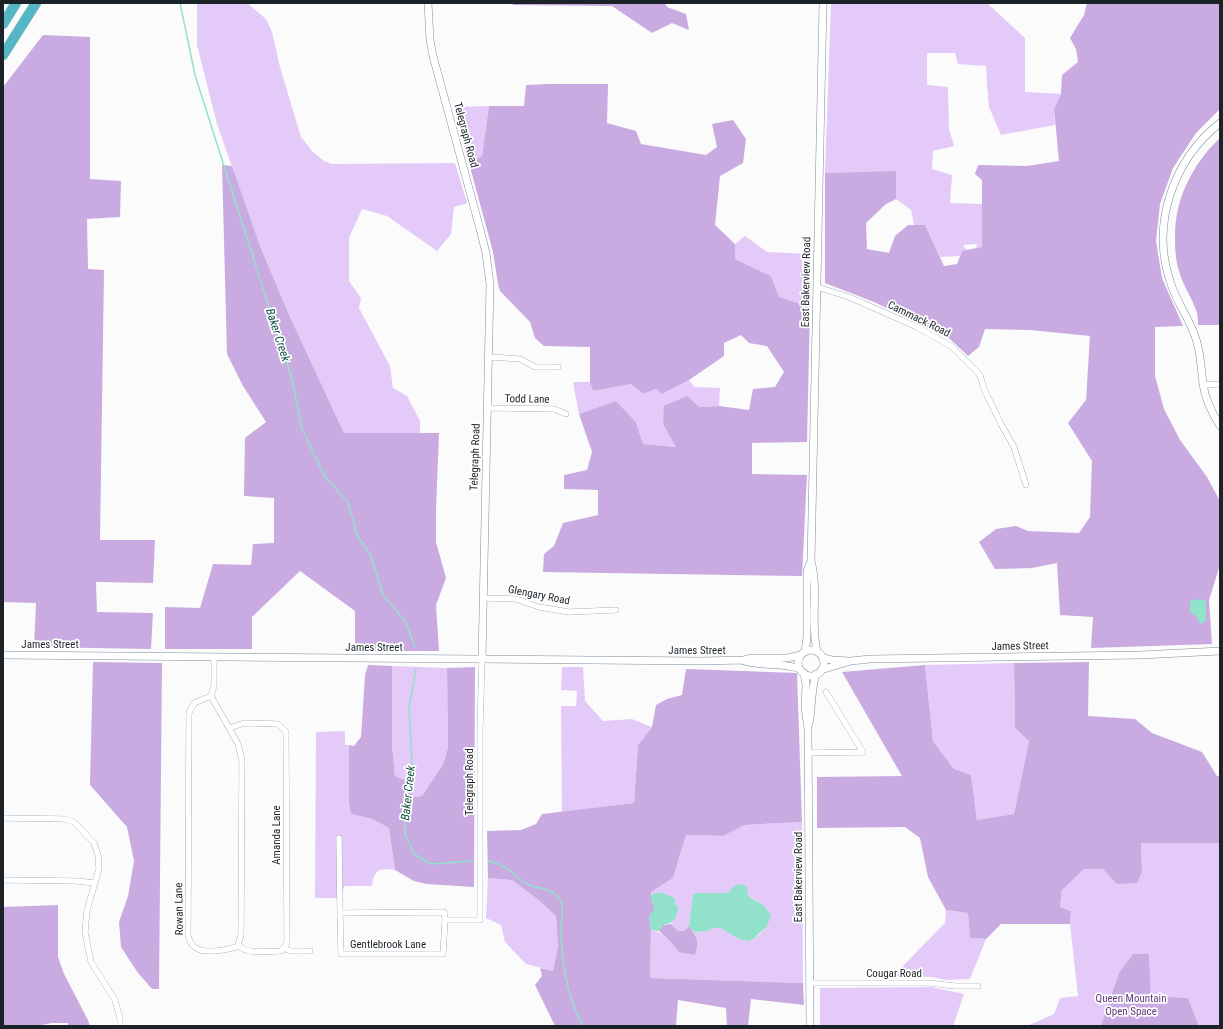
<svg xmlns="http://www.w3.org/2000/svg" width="1223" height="1029" font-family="'Roboto Condensed',sans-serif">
<rect width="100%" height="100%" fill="#fbfbfb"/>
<path fill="#e4caf9" d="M 197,3 L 247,3 L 266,19 L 272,32 L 280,67 L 301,137 L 313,152 L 324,161 L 332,164 L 455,163 L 467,203 L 454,207 L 451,234 L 437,251 L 387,216 L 362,209 L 349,238 L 349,281 L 361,298 L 359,308 L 390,366 L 393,388 L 407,396 L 420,421 L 420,433 L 344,433 L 290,317 L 260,246 L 217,124 L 197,45 Z
M 831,3 L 987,3 L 1025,38 L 1025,92 L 1061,94 L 1054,109 L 1055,125 L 1001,135 L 989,107 L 987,85 L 986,66 L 958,64 L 955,53 L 927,53 L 927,85 L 948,87 L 949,129 L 954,146 L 933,151 L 932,169 L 952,175 L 950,203 L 982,204 L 982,247 L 976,248 L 977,244 L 963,245 L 967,250 L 962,251 L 960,256 L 940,257 L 925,225 L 914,225 L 911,210 L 896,199 L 896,172 L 825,173 Z
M 489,106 L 482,156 L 469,163 L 454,107 Z
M 745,236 L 767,252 L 810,254 L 810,307 L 779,297 L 771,276 L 735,259 L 735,244 Z
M 689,380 L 694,387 L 720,388 L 719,406 L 699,407 L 663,424 L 677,447 L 643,444 L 636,422 L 616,401 L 579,414 L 573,382 L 590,382 L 593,391 L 631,384 L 643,394 L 656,389 L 662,394 Z
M 1014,663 L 1015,728 L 1029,741 L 1014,814 L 977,820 L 971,775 L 954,769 L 933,741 L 925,665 Z
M 392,666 L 447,668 L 448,748 L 443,764 L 422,796 L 413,797 L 406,782 L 395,777 L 392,745 Z
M 562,667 L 583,667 L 585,701 L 603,721 L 632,719 L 652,727 L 638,745 L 634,803 L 562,812 L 561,706 L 576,706 L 577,691 L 561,690 Z
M 345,731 L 345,745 L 349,745 L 351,814 L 372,819 L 389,828 L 395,870 C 380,868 374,869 372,886 L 345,886 L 338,898 L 315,898 L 316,732 Z
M 802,822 L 803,983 L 650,978 L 651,930 C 664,932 671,942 679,952 L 698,942 L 694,932 L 708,931 L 713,928 L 720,928 L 739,939 L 755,938 L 766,928 L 768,910 L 756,900 L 750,898 L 747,892 L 693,895 L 689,926 L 684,931 L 678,931 L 671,924 L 677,916 L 660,892 L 651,895 L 651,892 L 673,878 L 686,835 L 723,836 L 745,825 Z
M 1141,843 L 1220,843 L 1220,1026 L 1199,1026 L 1188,998 L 1151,996 L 1149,954 L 1133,954 L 1101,1026 L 1027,1026 L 1054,1014 L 1060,998 L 1078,996 L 1070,924 L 1071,911 L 1060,907 L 1062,889 L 1084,868 L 1103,868 L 1142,872 Z
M 488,878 L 512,880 L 536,898 L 556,916 L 558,946 L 553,971 L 526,964 L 505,942 L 501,925 L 486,918 Z
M 946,910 L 968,913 L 970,938 L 986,939 L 970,979 L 946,980 L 932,977 L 893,976 L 945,923 Z
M 931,987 L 964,994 L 953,1026 L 820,1026 L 820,988 Z"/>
<path fill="#c9abe2" d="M 512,3 L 665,3 L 667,7 L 686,14 L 689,30 L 672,23 L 652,33 L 612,6 L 513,5 Z
M 1087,3 L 1220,3 L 1220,109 L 1196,133 L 1173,168 L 1160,204 L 1156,241 L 1162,278 L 1183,326 L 1155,327 L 1155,376 L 1164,409 L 1180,440 L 1207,477 L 1220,501 L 1220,565 L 1209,600 L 1212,644 L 1091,648 L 1093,617 L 1060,615 L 1057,563 L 1032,568 L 995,569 L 979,542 L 996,529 L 1016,526 L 1028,531 L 1079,533 L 1090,517 L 1092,461 L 1068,423 L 1086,400 L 1090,336 L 1030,330 L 985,329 L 979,347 L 968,356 L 950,339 L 874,302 L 825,283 L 825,173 L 896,171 L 896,199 L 886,204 L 866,223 L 867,249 L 889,253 L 895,236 L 908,225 L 925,225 L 944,266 L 957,264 L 962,251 L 982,247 L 982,180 L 975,174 L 978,165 L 1027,166 L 1059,161 L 1054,109 L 1061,94 L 1062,75 L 1078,62 L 1076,49 L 1070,38 L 1084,15 Z
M 43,35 L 90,37 L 90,179 L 121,181 L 120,217 L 87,219 L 88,269 L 104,270 L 100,540 L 155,540 L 153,583 L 96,582 L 97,612 L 153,613 L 151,649 L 34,647 L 36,603 L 3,602 L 3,87 Z
M 549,84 L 608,84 L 607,123 L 636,131 L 641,144 L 706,155 L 717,147 L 712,124 L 733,120 L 746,139 L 743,163 L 720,176 L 715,225 L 735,244 L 735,259 L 771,276 L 779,297 L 810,307 L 807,442 L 752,443 L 752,474 L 807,475 L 802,576 L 543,572 L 544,554 L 554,546 L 563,523 L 598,515 L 598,490 L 564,489 L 564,475 L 587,470 L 592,452 L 579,414 L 616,401 L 636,422 L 643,444 L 676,447 L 663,424 L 664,406 L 687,396 L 699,407 L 719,406 L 749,410 L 753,389 L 775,387 L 784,372 L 767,346 L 749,343 L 741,335 L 724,343 L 724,356 L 689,380 L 662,394 L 656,389 L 643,394 L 631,384 L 593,391 L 590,382 L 590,347 L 544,346 L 535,338 L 530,322 L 500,291 L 498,284 L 493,252 L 469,163 L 482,156 L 489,106 L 524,106 L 526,85 Z
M 1220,138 L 1220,325 L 1198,325 C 1198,321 1198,317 1197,313 C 1193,299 1183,286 1179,271 C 1176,262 1175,251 1175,241 C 1175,234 1175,227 1176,220 C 1180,189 1198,158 1220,138 Z
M 222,165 L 232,166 L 260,246 L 290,317 L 344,433 L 439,433 L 436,510 L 436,542 L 446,578 L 436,605 L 439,651 L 355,651 L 355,611 L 300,571 L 252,617 L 252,649 L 165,649 L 165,607 L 200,608 L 213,564 L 251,565 L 253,544 L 274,543 L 274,498 L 244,496 L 245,438 L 266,422 L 243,386 L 227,354 Z
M 93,662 L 162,663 L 159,989 L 152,989 L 138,973 L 121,947 L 119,922 L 128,896 L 134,861 L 127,827 L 90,785 Z
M 1089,662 L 1088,716 L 1135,719 L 1152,733 L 1202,752 L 1217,776 L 1220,776 L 1220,843 L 1141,843 L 1142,872 L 1137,883 L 1117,884 L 1103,869 L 1084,869 L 1062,890 L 1060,907 L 1071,911 L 1070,924 L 1001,924 L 986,939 L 970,938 L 968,913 L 946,910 L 928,877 L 920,838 L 905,827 L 817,828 L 817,777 L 902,776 L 842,672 L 925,665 L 933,741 L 954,769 L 971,775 L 977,820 L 1014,814 L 1029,741 L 1015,728 L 1014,663 Z
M 368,665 L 392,666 L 392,745 L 395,776 L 406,781 L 413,797 L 422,796 L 443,764 L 448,748 L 447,668 L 475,667 L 474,887 L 426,884 L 414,881 L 395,870 L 389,828 L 372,819 L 351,814 L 349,803 L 349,745 L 354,746 L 361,737 L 365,675 Z
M 686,669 L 797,673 L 802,822 L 745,825 L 723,836 L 686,835 L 673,878 L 651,892 L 651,901 L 654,904 L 654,911 L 649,916 L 651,930 L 650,978 L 803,983 L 804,1005 L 751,999 L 748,1026 L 727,1026 L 726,1008 L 678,1000 L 676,1026 L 555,1026 L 535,985 L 542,976 L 540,968 L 553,971 L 558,946 L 556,916 L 536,898 L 512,880 L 488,878 L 487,831 L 521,830 L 536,824 L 542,814 L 634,803 L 638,745 L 652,727 L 656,705 L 667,699 L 682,695 Z
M 58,905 L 58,957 L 64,974 L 88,1020 L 90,1026 L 68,1026 L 68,1023 L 52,1023 L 36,1026 L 3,1026 L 3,907 Z
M 671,924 L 678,931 L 684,931 L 689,926 C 698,938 699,940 695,955 L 679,952 L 669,940 L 659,931 L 663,925 Z
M 1133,954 L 1149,954 L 1151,996 L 1188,998 L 1199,1026 L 1101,1026 L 1119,973 Z"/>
<path fill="#92e1cb" d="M 1199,599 L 1206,601 L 1206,621 L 1200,624 L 1196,616 L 1190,613 L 1190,601 Z
M 738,884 L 747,886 L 747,892 L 750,898 C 759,901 768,908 771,916 L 766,928 L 759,933 L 755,938 L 748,941 L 739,939 L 720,928 L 713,928 L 708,931 L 694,932 L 689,926 L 693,895 L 697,893 L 729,893 L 731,889 Z
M 660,892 L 675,898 L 675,904 L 678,907 C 677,918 675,923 663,925 L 659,931 L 651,930 L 649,916 L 653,911 L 654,904 L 651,901 L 651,895 Z"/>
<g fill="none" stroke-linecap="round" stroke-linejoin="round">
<path stroke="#92e1cb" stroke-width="1.5" d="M 180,3 L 195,75 L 292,379 L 302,429 L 325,477 L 348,502 L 357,535 L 370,554 L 383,595 L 406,622 L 415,647
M 416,669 L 409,708 L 412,763 L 405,808 L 405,834 L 414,854 L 431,864 L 472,861
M 489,861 C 494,863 500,864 504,867 C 513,871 519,881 529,885 C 539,889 551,888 559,898 C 565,905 561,919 561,928 C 561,960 567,997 583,1026"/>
<defs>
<path id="street" d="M 817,287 L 849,297 L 917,327 L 951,346 L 980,375 L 984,389 L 1001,424 L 1014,447 L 1026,485
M 489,357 L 520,359 L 535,367 L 558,367
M 1203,385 L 1220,384
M 488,408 L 554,409 L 566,414
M 483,598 L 516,599 L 539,607 L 569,612 L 616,610
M 214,657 L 214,686 L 211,696 L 194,703 L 189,713 L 188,935 C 189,940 191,945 196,948 C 205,954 229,950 239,946
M 826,692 L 863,752
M 211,696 L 238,744 L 242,761 L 241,935 L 238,944 L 239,946
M 230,728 L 244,723 L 278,724 L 286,732 L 286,743 L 287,943 L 281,951 C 268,951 250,955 239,946
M 808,753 L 863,752
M 3,818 L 64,819 L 74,822 L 94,843 L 98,855 L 99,869 L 87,910 L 85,932 L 91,962 L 115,1000 L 120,1018 L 120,1026
M 339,838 L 340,913
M 3,880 L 77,881 L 94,883
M 445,920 L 443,954 L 341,954 L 340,913 L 444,912 L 445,920 L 480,920 L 480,729 L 482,659
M 284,948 L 290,951 L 310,951
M 810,983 L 929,983 L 955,986 L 978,986"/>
<path id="secondary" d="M 428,3 L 430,40 L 433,56 L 480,229 L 486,253 L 490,284 L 482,659
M 1220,123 C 1173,160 1151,224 1170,281 C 1176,302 1190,319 1196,339 C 1201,354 1201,369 1203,384 C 1205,399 1212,413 1220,426
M798 663a13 13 0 1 1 26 0a13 13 0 1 1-26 0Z
M 817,651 C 810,622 819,590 811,561 L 823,3
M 805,652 L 807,637 L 807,571 L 811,561
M 3,655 L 701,661 L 744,660 L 752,658 L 787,658 L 801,655
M 823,658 L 832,660 L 849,661
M 744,661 C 763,667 782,662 800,669
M 821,670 L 851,661 L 870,659 L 1141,655 L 1220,651
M 804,673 L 806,684 L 805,708 L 808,729 L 810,1026
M 809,724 C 812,708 811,690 816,674"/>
<path id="highway" d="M 3,24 L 16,3
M 3,55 L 36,3"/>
</defs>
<use href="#street" stroke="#7b8e9e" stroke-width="6"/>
<use href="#secondary" stroke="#7b8e9e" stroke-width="8"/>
<use href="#highway" stroke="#d6d7d8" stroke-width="11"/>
<use href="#street" stroke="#fff" stroke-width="5.5"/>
<use href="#secondary" stroke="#fff" stroke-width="7"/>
<use href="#highway" stroke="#55b6c5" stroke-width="10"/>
</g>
<g text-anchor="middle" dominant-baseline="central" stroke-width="3.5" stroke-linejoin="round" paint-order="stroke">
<g font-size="11" fill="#1b2329" stroke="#fff">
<text transform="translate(466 135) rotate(75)">Telegraph Road</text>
<text transform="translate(806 282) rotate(-89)">East Bakerview Road</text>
<text transform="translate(919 319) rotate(26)">Cammack Road</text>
<text transform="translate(527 399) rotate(1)">Todd Lane</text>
<text transform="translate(475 457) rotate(-88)">Telegraph Road</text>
<text transform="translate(539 595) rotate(11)">Glengary Road</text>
<text x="50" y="644">James Street</text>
<text transform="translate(1020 646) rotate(-1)">James Street</text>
<text x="374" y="647">James Street</text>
<text x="697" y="650">James Street</text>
<text transform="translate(469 782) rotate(-90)">Telegraph Road</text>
<text transform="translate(276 835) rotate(-90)">Amanda Lane</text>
<text transform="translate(798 877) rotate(-90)">East Bakerview Road</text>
<text transform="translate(179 909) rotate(-91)">Rowan Lane</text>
<text x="388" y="944">Gentlebrook Lane</text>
<text x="894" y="973">Cougar Road</text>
</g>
<g font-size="11" fill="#633c7f" stroke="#fff">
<text x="1131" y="998">Queen Mountain<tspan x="1131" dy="13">Open Space</tspan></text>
</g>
<g font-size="12" font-style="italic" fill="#105244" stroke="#fff">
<text transform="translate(278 335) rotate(72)">Baker Creek</text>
<text transform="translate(408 793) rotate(-84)">Baker Creek</text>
</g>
</g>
<rect width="1223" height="1029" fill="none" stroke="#1b2329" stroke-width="8"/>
</svg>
